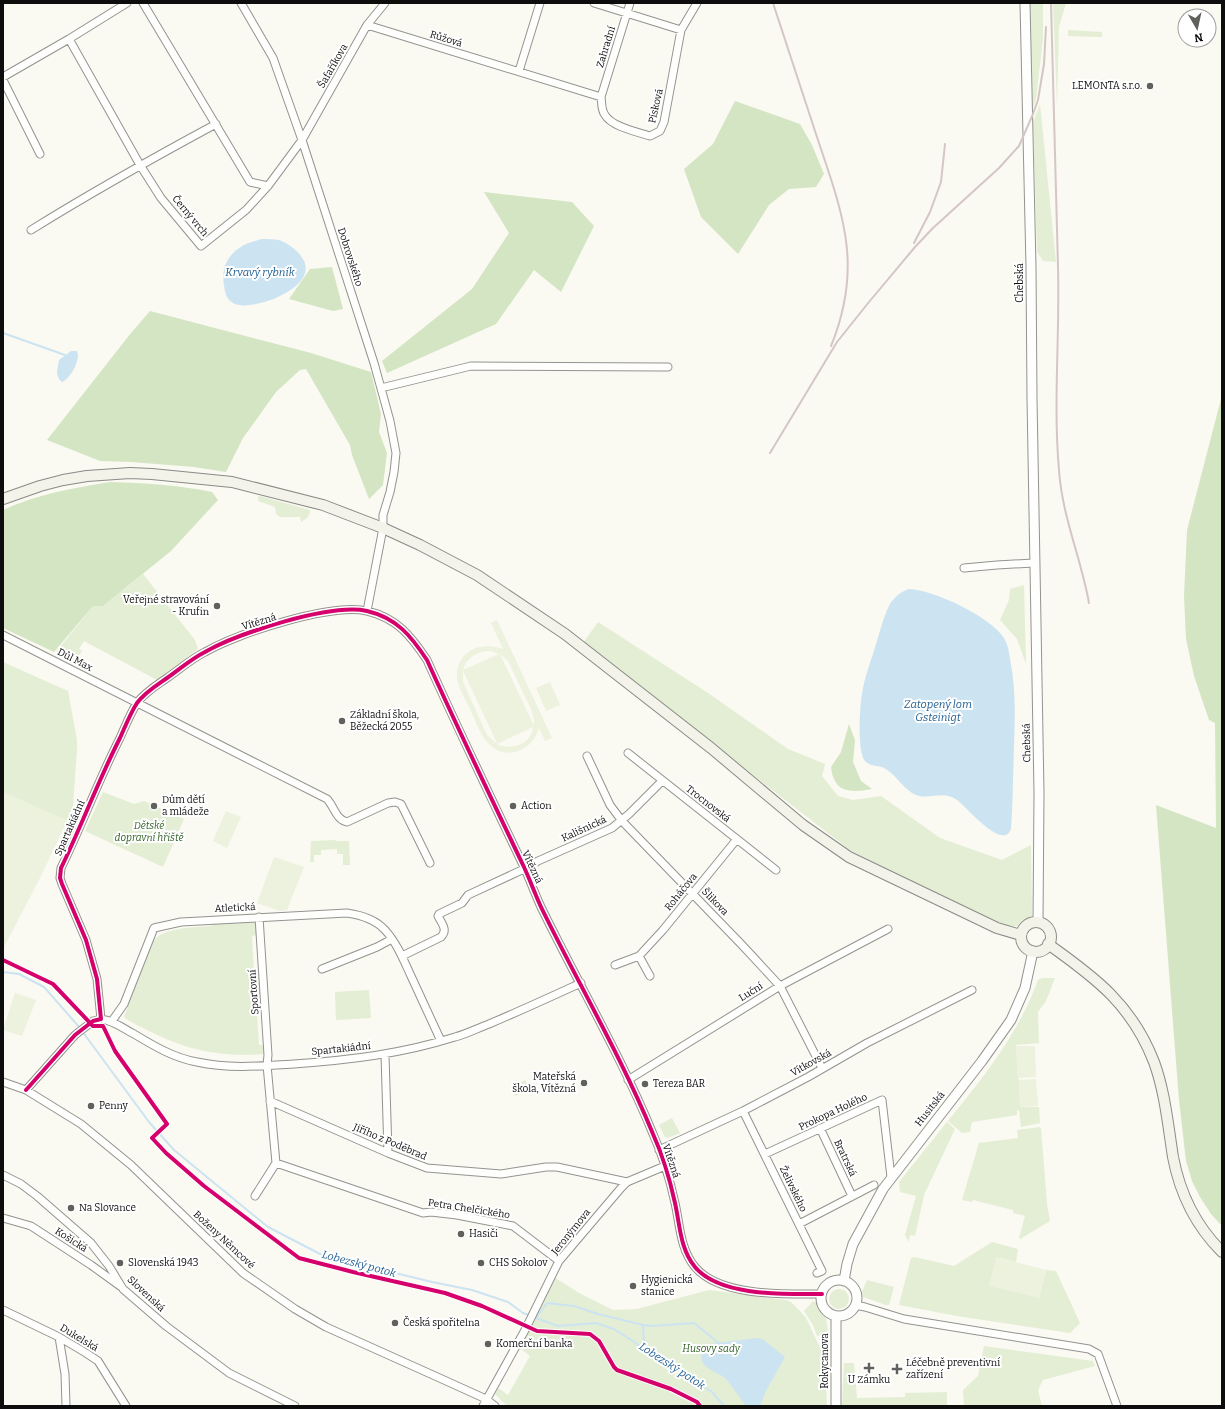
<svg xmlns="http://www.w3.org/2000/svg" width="1225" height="1409" font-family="Bitter,serif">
<rect width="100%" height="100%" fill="#faf9f2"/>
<path fill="#e3eed4" d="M 1029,3 L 1043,3 L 1043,39 L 1036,99 L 1033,108 Z
M 1053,3 L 1066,3 L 1059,27 L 1057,106 Z
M 1068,30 L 1102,32 L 1102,37 L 1068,36 Z
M 1040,104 L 1056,262 L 1043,261 L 1037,252 L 1033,122 Z
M 260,496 L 310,510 C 310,517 306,519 301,522 L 300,517 L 280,517 L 276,514 L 275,507 L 258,501 L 258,497 Z
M 143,574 L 195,640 L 198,649 L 157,680 L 84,641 L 79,649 L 82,651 L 75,661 L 56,652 L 93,606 L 103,606 Z
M 1024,585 L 1026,664 L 1017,639 L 1000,620 L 1009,600 L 1010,589 Z
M 598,622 L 708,693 L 788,749 L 825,764 L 822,776 L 838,796 L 853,800 L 881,796 L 940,838 L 1002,860 L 1031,845 L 1032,918 L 1020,926 L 1007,926 L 885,868 L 851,851 L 583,643 Z
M 3,662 L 68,691 L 77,740 L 77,748 L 73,806 L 67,821 L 3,792 Z
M 103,792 L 134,804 L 144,801 L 184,819 L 163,867 L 85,831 Z
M 336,840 L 336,841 L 349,841 L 350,865 L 343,865 L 343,854 L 337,854 L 337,849 L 321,850 L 321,855 L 314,855 L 314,862 L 310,862 L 311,841 Z
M 252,922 L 256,923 L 257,935 L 252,936 L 254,973 L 260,973 L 261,997 L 256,997 L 259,1045 L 264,1045 L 265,1054 C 221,1057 189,1051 149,1031 C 141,1027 132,1023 125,1018 L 124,1016 L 128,1007 L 126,1005 L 151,943 C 165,926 191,928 212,926 L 212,924 Z
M 1042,978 L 1055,978 L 1046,1001 L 1038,1012 L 1039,1043 L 1016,1045 L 1018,1077 L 1019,1080 L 1020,1107 L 1039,1107 L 1040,1123 L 1021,1127 L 1019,1110 L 1017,1111 L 1017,1115 L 972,1122 L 970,1132 L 962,1133 L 948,1121 C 983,1078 1019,1033 1038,980 Z
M 369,990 L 371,1018 L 336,1020 L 335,992 Z
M 525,1080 L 530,1090 L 515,1096 L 511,1087 Z
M 672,1118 L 680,1133 L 668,1138 L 665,1137 L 659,1125 Z
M 947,1122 L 955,1129 L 924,1195 L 915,1236 L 910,1235 L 909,1242 L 905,1235 L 916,1196 L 900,1192 L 899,1182 Z
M 1040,1127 L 1041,1129 L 1047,1204 L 1050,1221 L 1020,1239 L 1019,1238 L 1025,1216 L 1013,1213 L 1013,1210 L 973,1200 L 972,1202 L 962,1200 L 979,1143 L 1018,1138 L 1017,1130 Z
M 992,1242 L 1018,1249 L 1016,1262 L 996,1257 L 1039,1298 L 1046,1270 L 1056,1271 L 1080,1323 L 1070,1333 L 957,1316 L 899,1305 L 911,1258 L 914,1257 L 954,1266 Z
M 554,1277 L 579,1293 L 613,1310 L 637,1309 L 709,1290 L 786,1300 L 791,1302 L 799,1310 L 806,1318 L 825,1358 L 827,1406 L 507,1406 L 495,1394 L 498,1388 L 508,1395 L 530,1356 L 520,1348 Z
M 867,1280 L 894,1287 L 889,1305 L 886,1305 L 863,1297 L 861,1294 Z
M829 1299a10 10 0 1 1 20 0a10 10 0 1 1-20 0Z
M 813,1301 C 823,1305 828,1322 828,1333 L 817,1336 L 813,1325 L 804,1311 Z
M 984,1346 L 1093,1361 L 1095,1366 L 1043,1380 L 1038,1390 L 1042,1406 L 964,1406 L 963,1390 L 978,1376 Z
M 844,1363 L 854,1363 L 857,1398 L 905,1397 L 905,1393 L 947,1392 L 947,1406 L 842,1406 Z"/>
<path fill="#d4e5c3" d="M 735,101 L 800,124 L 812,145 L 824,174 L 816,187 L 789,189 L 769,205 L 738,254 L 701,217 L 684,169 L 713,144 Z
M 484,192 L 572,202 L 594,226 L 561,292 L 534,270 L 496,324 L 387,373 L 382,361 L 472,289 L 509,233 Z
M 332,267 L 343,309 L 333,311 L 289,299 L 310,269 Z
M 150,311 L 311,353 L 371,372 L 381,414 L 379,432 L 387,453 L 383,485 L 369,499 L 352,455 L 350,445 L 306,369 L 300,370 L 276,392 L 243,438 L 226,472 L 194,467 L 131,462 L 100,461 L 47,440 L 131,333 Z
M 1222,395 L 1222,1226 L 1211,1214 L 1200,1197 L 1192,1181 L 1186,1161 L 1179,1100 L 1156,805 L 1216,828 L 1215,723 L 1209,720 L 1194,676 L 1186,639 L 1184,596 L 1187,530 Z
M 110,482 C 145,483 178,485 212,492 L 218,500 L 171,551 L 103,606 L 93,606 L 54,652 L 3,628 L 3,510 C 37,494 74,488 110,482 Z
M 849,724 L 855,740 L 853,762 L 861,781 L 872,789 C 850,793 834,793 831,767 L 841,752 Z"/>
<path fill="#ecf2dd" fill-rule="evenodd" d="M 497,620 L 552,738 L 545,741 L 539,728 C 536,738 530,746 520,750 C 490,762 479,730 470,709 C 465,699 458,688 457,677 C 456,651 481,641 503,649 L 491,623 ZM 486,651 L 491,651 L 499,654 L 463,670 C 466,659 474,653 486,651 ZM 500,654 L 508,661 L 531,709 L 534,719 L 534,726 ZM 463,671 L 497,743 L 497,744 L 487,735 L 463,682 ZM 533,727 C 532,744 511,751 497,744 Z
M 550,682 L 560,705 L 546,711 L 536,688 Z
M 3,792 L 67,821 L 41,876 L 3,949 Z
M 226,811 L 241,817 L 227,848 L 213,841 Z
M 274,857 L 304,867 L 287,910 L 280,911 L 257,903 Z
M 15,993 L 36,1000 L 22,1036 L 3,1030 Z
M 1016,1046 L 1035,1046 L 1036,1077 L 1018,1078 Z
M 1036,1079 L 1038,1106 L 1020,1107 L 1019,1080 Z
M 996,1257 L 1046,1270 L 1039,1298 L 989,1286 Z"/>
<path fill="#cce3f1" d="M 261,239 C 267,239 274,239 279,240 C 287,243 296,249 301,256 C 320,281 276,301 256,304 C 249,305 240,307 233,303 C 226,299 225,292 224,285 C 221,267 228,254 244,245 C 249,242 256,241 261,239 Z
M 71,351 L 77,351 C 81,360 70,379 62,382 C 54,376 58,368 59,360 Z
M 909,589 C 934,590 991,617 1004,638 C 1008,645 1009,652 1010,659 C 1016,688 1015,717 1014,746 C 1013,774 1013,801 1011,829 C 1003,852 965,805 957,800 C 943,790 930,800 916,795 C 904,790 897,776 886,769 C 880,765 872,767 866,762 C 856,754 860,701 863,688 C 866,673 872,658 876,644 C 880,632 883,618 889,606 C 893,598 900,592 909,589 Z
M 758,1338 L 764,1340 L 785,1357 L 766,1391 L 760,1406 L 746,1406 C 739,1397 733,1387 725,1378 C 719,1372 698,1368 702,1355 C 703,1351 707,1347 709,1344 Z"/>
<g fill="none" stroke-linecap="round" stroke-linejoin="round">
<path stroke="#cce3f1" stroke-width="2" d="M 3,333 L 65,355
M 3,972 L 19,974 L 44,987 L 80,1028
M 82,1031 L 149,1122 L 174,1150 L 268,1227 L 322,1255 L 432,1282 L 472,1290 L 508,1302 L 523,1313 L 529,1315
M 533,1317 L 558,1326 L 596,1323 L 614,1329 L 712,1392 L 724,1406
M 536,1318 L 547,1303 L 574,1306 L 598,1314 L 643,1325 L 644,1348
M 643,1325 L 651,1326 L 694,1323 L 720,1344"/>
<defs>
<path id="minor" d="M 143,3 L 250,182 L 268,186
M 241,3 L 273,58 L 302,140 L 374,363 L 390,421 L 396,453 L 394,472 L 390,492 L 383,515 L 383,528 L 367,611
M 594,3 L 681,30
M 630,3 L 601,97 C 602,103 601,110 605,115 C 612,127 638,132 650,136 L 660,131 L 664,122 L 681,30 L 697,3
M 367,25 L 601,97
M 69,39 L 140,165 L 161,198 L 201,246 L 246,210 L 268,186 L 302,140 L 367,25 L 385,3
M 519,71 L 540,3
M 3,77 L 69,39 L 127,3
M 3,80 L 40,154
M 31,230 C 92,192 153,158 216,124
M 381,388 L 471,366 L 668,367
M 964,568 L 997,565 L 1034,563
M 3,635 L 327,799 C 334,806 336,820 347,822 L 388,803 L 395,802 L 401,804 L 430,863
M 628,753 L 776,870
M 587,756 L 610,805 L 622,821 L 742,945 L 780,986 L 822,1068
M 402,956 L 441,937 C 448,930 442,924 438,916 L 439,914 L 462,903 L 468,895 L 524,869 L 538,861 L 612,828 L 629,814 L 662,781
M 639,956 L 650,976
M 615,965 L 639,956 L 663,930 L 737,839
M 322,969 L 377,947 L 392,939
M 101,1019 C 115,1021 122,1028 134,1034 C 154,1046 174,1058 197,1062 C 229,1069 262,1066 294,1064 C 350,1060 401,1054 455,1037 C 467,1034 478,1028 489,1024 C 520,1011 550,997 581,983
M 112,1021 L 124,1004 L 154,928 L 181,922 L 347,913 C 361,915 375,919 385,930 C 397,943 404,961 411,976 C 421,998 431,1019 441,1041
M 385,1055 L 388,1153
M 628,1080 L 780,986 L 888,929
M 3,1082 L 26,1090 L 81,1124 L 131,1165 L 243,1273 L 295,1309 L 326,1327 L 444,1380 L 486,1399 L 495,1406
M 26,1090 L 75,1035 L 93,1021 L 101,1019 L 97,979 L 86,940 L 62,884 L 60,878 L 61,868 C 82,825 98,781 120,738 C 125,727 130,714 137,703 C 145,692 157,685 167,678 C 180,669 191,659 205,652 C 238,633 331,603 367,611 C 397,618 411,636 427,660 C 458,729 491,798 524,867 C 530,880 535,894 541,907 C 578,983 621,1056 653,1134 C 663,1156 670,1180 675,1203 C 680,1225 680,1249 695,1267 C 720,1297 786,1294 822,1294
M 270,1101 L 388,1153 L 427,1168 L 501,1174 L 546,1167 L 557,1167 L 627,1182
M 743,1111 L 822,1271 L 817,1273
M 820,1128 L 852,1196
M 659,1150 L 743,1111 L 808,1077 L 867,1043 L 972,990
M 765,1154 L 882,1100 L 891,1177
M 276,1163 L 423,1213 L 431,1212 L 457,1215 L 513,1226 L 559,1261
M 3,1175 L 21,1184 L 37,1196 L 91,1243 L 109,1266 L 123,1289 L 166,1326 L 229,1373 L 295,1406
M 255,1196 L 276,1163 L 267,1065 L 268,1055 L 259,917
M 3,1218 L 31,1226 L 91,1265 L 120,1286
M 799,1224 L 874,1185
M 855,1305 L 865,1307 L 904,1319 L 1089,1349 L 1098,1354 L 1117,1406
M 3,1310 L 59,1337 L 86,1353 L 98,1361 L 126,1406
M 59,1337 L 65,1374 L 66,1406
M 483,1406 L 525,1330 L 559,1261 L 621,1188 L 627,1182 L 665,1166"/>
<path id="tertiary" d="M 1025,3 L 1031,267 L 1032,398 L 1039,793 L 1038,922
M821 1298a18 18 0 1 1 36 0a18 18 0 1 1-36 0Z
M 844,1281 L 847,1264 L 853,1244 L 883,1189 L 982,1061 L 1011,1020 L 1025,988 L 1033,951
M 836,1316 L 836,1406"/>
<path id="secondary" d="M 3,499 L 40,486 L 63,480 L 87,476 L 130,473 L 152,474 L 232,482 L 323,505 L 383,528 L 420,545 L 477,575 L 565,634 L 711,748 L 803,825 L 849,857 L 997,928 L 1021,935
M1021 937a15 15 0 1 1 30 0a15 15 0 1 1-30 0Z
M 1048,944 C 1096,978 1132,1005 1154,1062 C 1165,1092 1168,1125 1173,1157 C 1180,1194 1196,1226 1222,1252"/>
</defs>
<use href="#minor" stroke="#949390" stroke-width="9"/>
<use href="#tertiary" stroke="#949390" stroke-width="11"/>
<use href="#secondary" stroke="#8a8a87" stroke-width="12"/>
<use href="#minor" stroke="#fefefd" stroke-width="7"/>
<use href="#tertiary" stroke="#fefefd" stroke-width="9"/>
<use href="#secondary" stroke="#f4f3ea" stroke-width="10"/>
<path stroke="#d5c6c6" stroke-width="2" d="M 773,3 C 787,45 801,88 815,131 C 841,210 865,263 831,346
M 1051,3 C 1053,91 1056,179 1058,267 C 1060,335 1053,403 1059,470 C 1062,516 1081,558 1089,603
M 914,243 L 930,212 L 941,182 L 945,144
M 770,453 L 837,342 L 869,302 L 915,247 L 933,228 L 999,168 L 1019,146 L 1033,114 L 1038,100 L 1044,64 L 1046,27"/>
<defs>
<path id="cycleway" d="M 3,960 L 53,984 L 93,1026 L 103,1026 L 115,1051 L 167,1124 L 152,1138 L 166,1153 L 204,1186 L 299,1258 L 353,1272 L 445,1293 L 482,1306 L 537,1331 L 590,1334 L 599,1341 L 614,1367 L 617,1370 L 671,1389 L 697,1402 L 700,1406
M 26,1090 L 75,1035 L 93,1021 L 101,1019 L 97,979 L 86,940 L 62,884 L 60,878 L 61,868 C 82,825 98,781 120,738 C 125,727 130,714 137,703 C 145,692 157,685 167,678 C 180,669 191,659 205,652 C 238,633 331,603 367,611 C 397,618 411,636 427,660 C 458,729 491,798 524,867 C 530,880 535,894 541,907 C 578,983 621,1056 653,1134 C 663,1156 670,1180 675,1203 C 680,1225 680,1249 695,1267 C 720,1297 786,1294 822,1294"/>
</defs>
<use href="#cycleway" stroke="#fff" stroke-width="6"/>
<use href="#cycleway" stroke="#d6006c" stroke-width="4"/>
</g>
<g fill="#60605d" stroke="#fff" stroke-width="1.5">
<circle cx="1150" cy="86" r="4"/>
<circle cx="217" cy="606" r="4"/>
<circle cx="342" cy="721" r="4"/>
<circle cx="154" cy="806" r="4"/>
<circle cx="513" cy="806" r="4"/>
<circle cx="584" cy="1083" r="4"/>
<circle cx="645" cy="1084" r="4"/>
<circle cx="91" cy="1106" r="4"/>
<circle cx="71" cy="1208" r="4"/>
<circle cx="461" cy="1234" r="4"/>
<circle cx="120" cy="1263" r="4"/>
<circle cx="481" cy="1263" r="4"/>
<circle cx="633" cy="1286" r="4"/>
<circle cx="395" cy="1323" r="4"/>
<circle cx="488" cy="1344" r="4"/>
<path d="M867 1362h4v4h4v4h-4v4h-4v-4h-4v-4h4z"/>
<path d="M895 1363h4v4h4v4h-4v4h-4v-4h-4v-4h4z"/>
</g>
<g text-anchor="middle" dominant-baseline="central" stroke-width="4" stroke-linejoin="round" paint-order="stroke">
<g font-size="10" fill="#0d0d0d" stroke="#fff">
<text transform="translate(446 39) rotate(17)">Růžová</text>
<text transform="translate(606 47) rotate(-73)">Zahradní</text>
<text transform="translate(333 66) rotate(-60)">Šafaříkova</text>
<text transform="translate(656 106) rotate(-77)">Písková</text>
<text transform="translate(190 216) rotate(50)">Černý vrch</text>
<text transform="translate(350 257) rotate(72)">Dobrovského</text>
<text transform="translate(1020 283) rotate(-90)">Chebská</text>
<text transform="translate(259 622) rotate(-17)">Vítězná</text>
<text transform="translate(75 660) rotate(27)">Důl Max</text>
<text transform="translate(1027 743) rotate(-91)">Chebská</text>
<text transform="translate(708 804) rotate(38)">Trocnovská</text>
<text transform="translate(70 828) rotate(-66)">Spartakiádní</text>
<text transform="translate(584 829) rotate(-25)">Kališnická</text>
<text transform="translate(532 867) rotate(65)">Vítězná</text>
<text transform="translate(681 892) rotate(-51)">Roháčova</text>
<text transform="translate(715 902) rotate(46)">Šlikova</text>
<text transform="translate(235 908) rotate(-3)">Atletická</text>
<text transform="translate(254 992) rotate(-94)">Sportovní</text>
<text transform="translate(751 992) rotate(-32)">Luční</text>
<text transform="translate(341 1049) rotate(-6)">Spartakiádní</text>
<text transform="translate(811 1063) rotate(-29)">Vítkovská</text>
<text transform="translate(930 1109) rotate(-52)">Husitská</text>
<text transform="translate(833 1112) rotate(-25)">Prokopa Holého</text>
<text transform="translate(390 1142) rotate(23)">Jiřího z Poděbrad</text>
<text transform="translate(845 1158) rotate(65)">Bratrská</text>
<text transform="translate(671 1161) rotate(71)">Vítězná</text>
<text transform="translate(793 1189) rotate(64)">Želivského</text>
<text transform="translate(469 1209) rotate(9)">Petra Chelčického</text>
<text transform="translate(571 1232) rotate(-51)">Jeronýmova</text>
<text transform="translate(71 1240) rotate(33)">Košická</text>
<text transform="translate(224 1240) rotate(43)">Boženy Němcové</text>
<text transform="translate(146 1294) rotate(43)">Slovenská</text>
<text transform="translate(79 1338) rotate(31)">Dukelská</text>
<text transform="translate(825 1361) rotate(-90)">Rokycanova</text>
</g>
<g font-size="10" fill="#0d0d0d" stroke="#fff" text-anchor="start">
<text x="1142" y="86" text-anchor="end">LEMONTA s.r.o.</text>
<text x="209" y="600" text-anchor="end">Veřejné stravování<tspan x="209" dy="12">- Krufin</tspan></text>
<text x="350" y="715">Základní škola,<tspan x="350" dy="12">Běžecká 2055</tspan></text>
<text x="162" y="800">Dům dětí<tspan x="162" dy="12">a mládeže</tspan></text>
<text x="521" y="806">Action</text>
<text x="576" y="1077" text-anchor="end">Mateřská<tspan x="576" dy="12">škola, Vítězná</tspan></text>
<text x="653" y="1084">Tereza BAR</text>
<text x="99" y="1106">Penny</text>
<text x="79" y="1208">Na Slovance</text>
<text x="469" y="1234">Hasiči</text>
<text x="128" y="1263">Slovenská 1943</text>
<text x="489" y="1263">CHS Sokolov</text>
<text x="641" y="1280">Hygienická<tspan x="641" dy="12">stanice</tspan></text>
<text x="403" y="1323">Česká spořitelna</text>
<text x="496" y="1344">Komerční banka</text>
<text x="906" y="1363">Léčebně preventivní<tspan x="906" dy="12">zařízení</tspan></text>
<text x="869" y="1380" text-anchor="middle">U Zámku</text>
</g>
<g font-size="10" font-style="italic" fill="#2f5e23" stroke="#fff">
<text x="149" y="826">Dětské<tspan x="149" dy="12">dopravní hřiště</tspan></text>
<text x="711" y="1349">Husovy sady</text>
</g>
<g font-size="11" font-style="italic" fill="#226093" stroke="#fff">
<text x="260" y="272">Krvavý rybník</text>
<text x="938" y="704">Zatopený lom<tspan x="938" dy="13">Gsteinigt</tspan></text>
<text transform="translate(359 1264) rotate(15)">Lobezský potok</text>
<text transform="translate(672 1366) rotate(33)">Lobezský potok</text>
</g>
</g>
<rect width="1225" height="1409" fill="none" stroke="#0d0d0d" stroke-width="8"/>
<g transform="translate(1197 28) rotate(171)"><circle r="19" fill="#ffffff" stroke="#9e9e9e"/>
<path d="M0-3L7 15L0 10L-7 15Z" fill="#60605d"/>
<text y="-6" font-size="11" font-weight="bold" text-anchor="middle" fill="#0d0d0d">N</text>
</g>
</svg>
